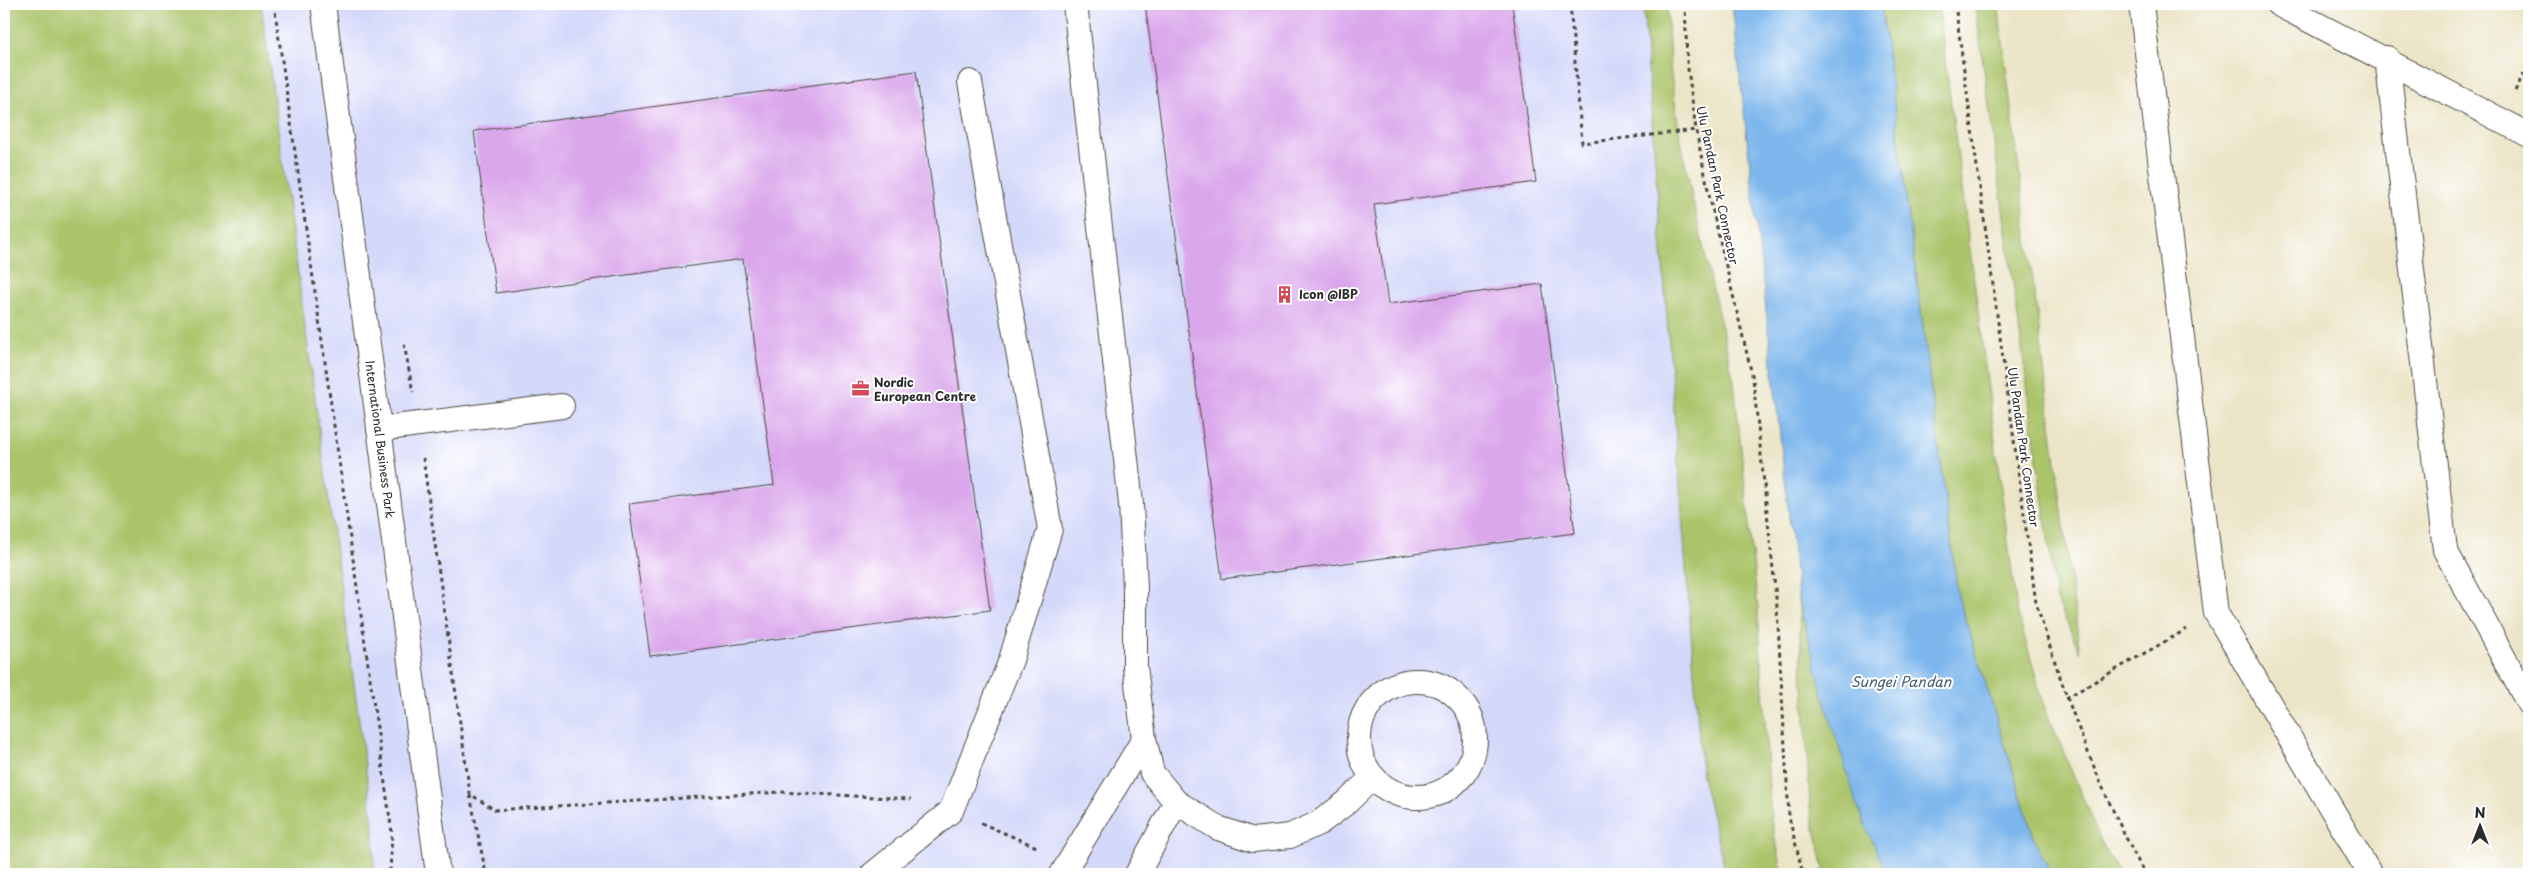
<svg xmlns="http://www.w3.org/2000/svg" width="2533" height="878" font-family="'Playpen Sans',sans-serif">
<rect width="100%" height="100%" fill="#fff"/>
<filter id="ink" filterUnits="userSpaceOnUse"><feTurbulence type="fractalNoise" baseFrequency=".02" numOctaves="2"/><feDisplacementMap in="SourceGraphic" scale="10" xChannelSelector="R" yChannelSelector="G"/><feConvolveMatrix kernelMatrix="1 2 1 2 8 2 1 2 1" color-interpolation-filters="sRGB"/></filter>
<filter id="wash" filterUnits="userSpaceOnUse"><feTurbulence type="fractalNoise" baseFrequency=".0096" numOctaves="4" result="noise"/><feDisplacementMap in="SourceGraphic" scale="20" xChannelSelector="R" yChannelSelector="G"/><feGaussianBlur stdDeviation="1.12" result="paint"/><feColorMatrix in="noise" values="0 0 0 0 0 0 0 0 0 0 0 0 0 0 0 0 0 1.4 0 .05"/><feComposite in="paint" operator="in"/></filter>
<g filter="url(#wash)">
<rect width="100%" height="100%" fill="#ebe5c7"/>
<path fill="#d4d8f9" d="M 4,4 L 1643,4 L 1702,777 L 1726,874 L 4,874 Z"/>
<path fill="#abc46a" stroke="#6b784a" d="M 4,4 L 261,4 L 374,830 L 374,874 L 4,874 Z
M 1643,4 L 1667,4 L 1670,67 L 1679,131 L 1693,202 L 1734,382 L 1758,609 L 1771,820 L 1783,874 L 1726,874 L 1702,777 Z
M 1881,4 L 1938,4 L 2017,611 L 2045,708 L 2101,841 L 2119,874 L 2051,874 L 2035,841 L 1958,596 Z
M 1975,4 L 1998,4 L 2080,653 L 2056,598 Z
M 1798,598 C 1822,692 1848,785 1887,874 L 1825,874 L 1810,807 Z"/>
<path fill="#7bb6ec" stroke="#53708c" d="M 1732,4 L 1881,4 L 1958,596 L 2035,841 L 2051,874 L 1887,874 L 1861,816 L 1825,703 L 1798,598 Z"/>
<g id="blocks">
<path fill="#daa7eb" d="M 1145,4 L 1512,4 L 1536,182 L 1374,204 L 1388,304 L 1542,284 L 1575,533 L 1222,579 Z
M 916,71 L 990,610 L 650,656 L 629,504 L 774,485 L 743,259 L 496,293 L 474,131 Z"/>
</g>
</g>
<g filter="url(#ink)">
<use href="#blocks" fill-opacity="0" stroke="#484742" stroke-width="1"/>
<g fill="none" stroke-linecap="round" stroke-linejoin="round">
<defs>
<g id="service">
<path id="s1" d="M 323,4 L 438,874"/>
<path d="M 1075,4 L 1131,504 L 1135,588 L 1135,667 L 1144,739 L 1152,773 L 1176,802 L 1218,828 L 1253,840 L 1290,836 L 1319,823 L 1346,803 L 1373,777"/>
<path d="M 2141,4 L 2216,613 L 2370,874"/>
<path d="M 2278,4 L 2529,135"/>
<path d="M 2387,58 L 2445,550 L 2529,704"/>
<path d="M 379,429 L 562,406"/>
<circle cx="1417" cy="739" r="58"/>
<path d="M 873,874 L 951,811 L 1011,660 L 1050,529 L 970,82"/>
<path d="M 1062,874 L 1144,739"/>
<path d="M 1137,874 L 1176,802"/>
</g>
</defs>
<use href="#service" stroke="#484742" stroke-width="26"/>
<path stroke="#484742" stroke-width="3" stroke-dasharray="4 4" stroke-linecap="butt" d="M 274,4 L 392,833 L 390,874
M 1570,4 L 1582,143 L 1696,130
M 1685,4 L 1687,61 L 1696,130 L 1710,199 L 1753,379 L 1777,607 L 1789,817 L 1803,874
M 1955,4 L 2036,603 C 2065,697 2098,788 2145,874
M 2515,91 L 2529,63
M 404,344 L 413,392
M 423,458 L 470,794 L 495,810 L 780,792 L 911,799
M 2066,698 L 2187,629
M 470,795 L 486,874
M 981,823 L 1039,848"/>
<use href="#service" stroke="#fff" stroke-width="24"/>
</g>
</g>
<defs>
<symbol id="building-bare" viewBox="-9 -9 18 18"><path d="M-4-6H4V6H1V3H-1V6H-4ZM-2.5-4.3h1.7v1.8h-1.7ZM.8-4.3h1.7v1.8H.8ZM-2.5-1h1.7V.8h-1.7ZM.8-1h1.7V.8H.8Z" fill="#d1495b" stroke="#fff" stroke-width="2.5" paint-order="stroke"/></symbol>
<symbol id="office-bare" viewBox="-9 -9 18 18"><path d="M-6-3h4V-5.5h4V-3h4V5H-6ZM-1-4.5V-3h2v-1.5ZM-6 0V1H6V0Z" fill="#d1495b" stroke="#fff" stroke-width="2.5" paint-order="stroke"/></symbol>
</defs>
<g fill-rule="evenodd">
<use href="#building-bare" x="1272" y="282" width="25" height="25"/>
<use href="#office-bare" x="848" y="376" width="25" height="25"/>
</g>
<g text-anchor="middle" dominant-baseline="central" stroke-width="4" stroke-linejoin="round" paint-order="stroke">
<g font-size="12" fill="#2b2b2b" stroke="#fff">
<text transform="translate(1718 185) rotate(78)">Ulu Pandan Park Connector</text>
<text stroke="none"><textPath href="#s1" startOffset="439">International Business Park</textPath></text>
<text transform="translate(2024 447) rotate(82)">Ulu Pandan Park Connector</text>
</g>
<g font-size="12" font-weight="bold" fill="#2b2b2b" stroke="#fff" text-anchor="start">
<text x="1299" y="294">Icon @IBP</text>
<text x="874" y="382">Nordic<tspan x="874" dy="14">European Centre</tspan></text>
</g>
<g font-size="14" font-style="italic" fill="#475c6f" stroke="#fff">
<text x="1901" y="681">Sungei Pandan</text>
</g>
</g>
<rect width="2533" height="878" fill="none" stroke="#fff" stroke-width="20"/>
<g transform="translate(2480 826)" stroke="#ffffff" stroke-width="4" paint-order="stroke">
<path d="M0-4L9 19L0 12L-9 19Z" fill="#2b2b2b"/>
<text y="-8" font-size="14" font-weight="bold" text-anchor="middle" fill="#2b2b2b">N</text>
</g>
</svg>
